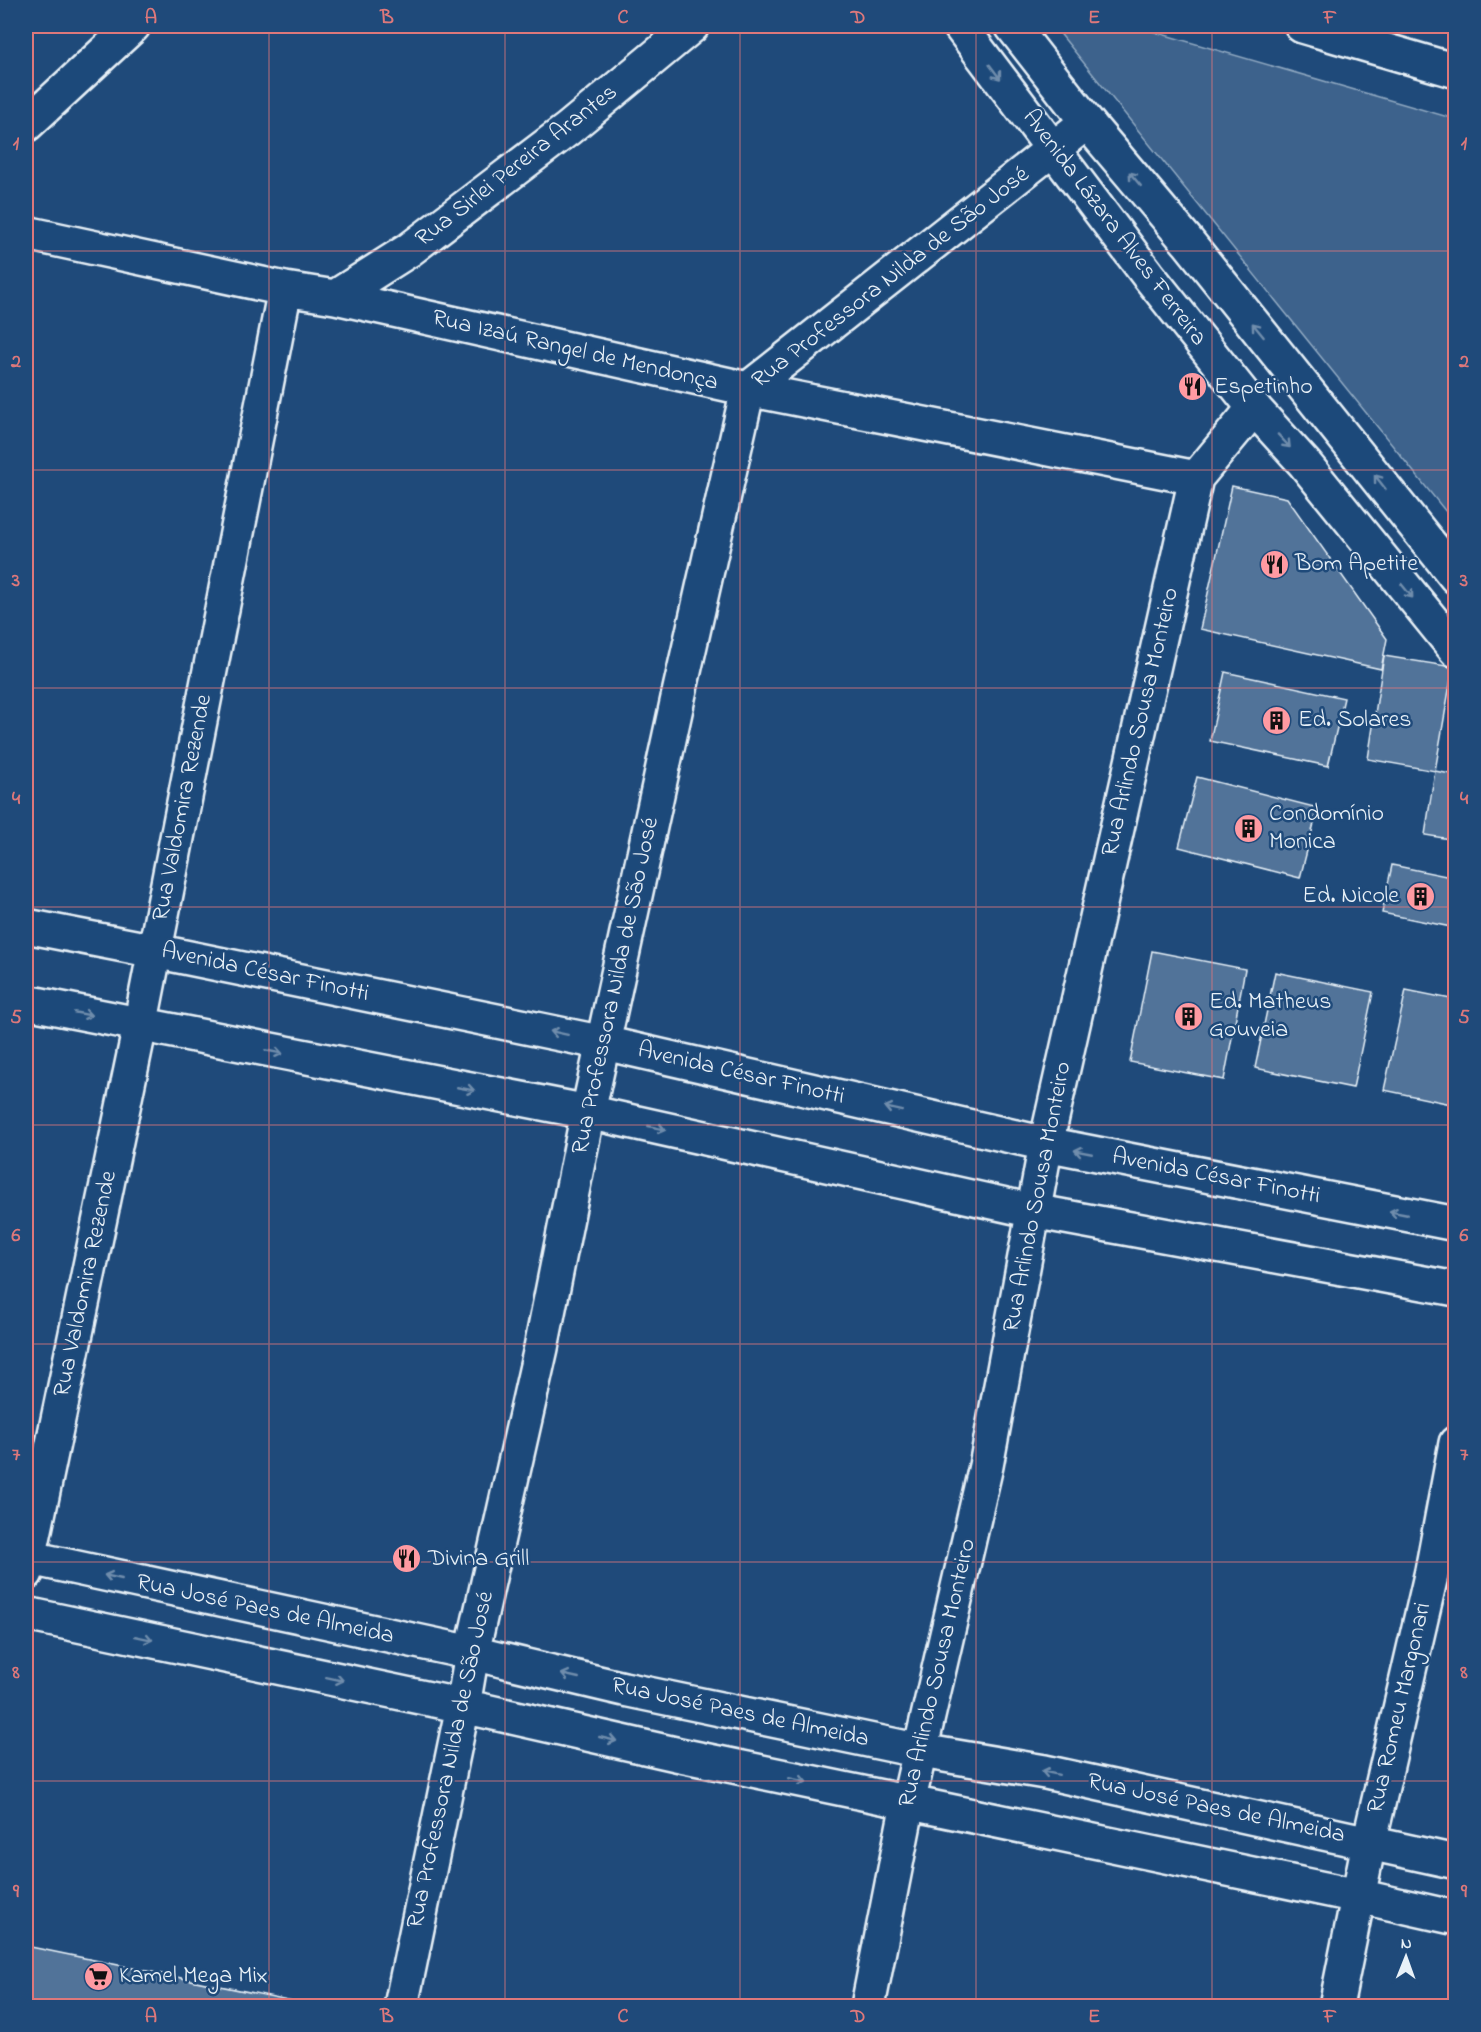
<svg xmlns="http://www.w3.org/2000/svg" width="1481" height="2032" font-family="'Indie Flower',sans-serif">
<rect width="100%" height="100%" fill="#1f4a7a"/>
<filter id="ink" filterUnits="userSpaceOnUse"><feTurbulence type="fractalNoise" baseFrequency=".0167" numOctaves="2"/><feDisplacementMap in="SourceGraphic" scale="12" xChannelSelector="R" yChannelSelector="G"/><feConvolveMatrix kernelMatrix="1 2 1 2 8 2 1 2 1" color-interpolation-filters="sRGB"/></filter>
<g filter="url(#ink)">
<path fill="#3c628c" stroke="#92aac2" stroke-width="1.5" d="M 1054,26 L 1134,26 L 1455,119 L 1455,523 Z"/>
<path fill="#517399" stroke="#e8f1f8" stroke-width="1.5" d="M 1232,486 L 1287,498 L 1387,639 L 1381,669 L 1200,629 Z
M 1384,656 L 1453,667 L 1435,771 L 1368,759 Z
M 1225,672 L 1344,698 L 1328,766 L 1210,741 Z
M 1435,771 L 1456,775 L 1456,840 L 1425,835 Z
M 1197,777 L 1318,808 L 1300,878 L 1179,847 Z
M 1392,865 L 1456,878 L 1456,928 L 1382,913 Z
M 1152,951 L 1245,969 L 1224,1080 L 1130,1062 Z
M 1275,972 L 1373,992 L 1353,1088 L 1255,1068 Z
M 1406,990 L 1456,1000 L 1456,1105 L 1384,1090 Z
M 26,1946 L 317,2006 L 26,2006 Z"/>
<g fill="none" stroke-linecap="round" stroke-linejoin="round">
<defs>
<path id="minor" d="M 1302,26 L 1456,71
M 26,125 L 133,26
M 26,233 L 285,289 L 335,297 L 748,389 L 1196,478
M 335,297 L 409,250 L 568,129 L 692,26
M 26,1557 L 472,1653 L 624,1689 L 921,1751 L 1045,1772 L 1456,1862
M 26,1573 L 140,1026 L 285,289
M 26,1614 L 463,1706 L 680,1755 L 1358,1896 L 1456,1918
M 401,2006 L 463,1706 L 472,1653 L 541,1348 L 588,1112 L 678,698 L 748,389 L 1087,122
M 868,2006 L 908,1803 L 986,1466 L 1046,1144 L 1196,478 L 1254,408
M 1336,2006 L 1369,1843 L 1432,1571 L 1456,1443"/>
<path id="major" d="M 960,26 L 1148,275 L 1254,408 L 1305,464 L 1456,650
M 1012,26 L 1087,122 L 1188,242 L 1456,577
M 26,926 L 155,951 L 604,1043 L 1046,1144 L 1456,1224
M 26,1002 L 588,1112 L 1033,1211 L 1456,1289"/>
</defs>
<use href="#minor" stroke="#e8f1f8" stroke-width="38"/>
<use href="#major" stroke="#e8f1f8" stroke-width="38"/>
<use href="#minor" stroke="#1f4a7a" stroke-width="33"/>
<use href="#major" stroke="#1f4a7a" stroke-width="33"/>
</g>
<defs><path id="oneway-shaft" d="M-6 0H5M1.5-3L5.5 0L1.5 3" fill="none" stroke-width="1.6" stroke-linecap="round" stroke-linejoin="round" transform="scale(1.5)"/></defs>
<g stroke="#6f8dac">
<use href="#oneway-shaft" transform="translate(995 72) rotate(53)"/>
<use href="#oneway-shaft" transform="translate(1135 179) rotate(-130)"/>
<use href="#oneway-shaft" transform="translate(1258 330) rotate(-129)"/>
<use href="#oneway-shaft" transform="translate(1284 441) rotate(47)"/>
<use href="#oneway-shaft" transform="translate(1380 482) rotate(-128)"/>
<use href="#oneway-shaft" transform="translate(1407 591) rotate(51)"/>
<use href="#oneway-shaft" transform="translate(83 1014) rotate(11)"/>
<use href="#oneway-shaft" transform="translate(559 1033) rotate(-168)"/>
<use href="#oneway-shaft" transform="translate(274 1052) rotate(11)"/>
<use href="#oneway-shaft" transform="translate(466 1089) rotate(11)"/>
<use href="#oneway-shaft" transform="translate(893 1109) rotate(-167)"/>
<use href="#oneway-shaft" transform="translate(657 1128) rotate(13)"/>
<use href="#oneway-shaft" transform="translate(1083 1152) rotate(-169)"/>
<use href="#oneway-shaft" transform="translate(1398 1213) rotate(-169)"/>
<use href="#oneway-shaft" transform="translate(113 1577) rotate(-167)"/>
<use href="#oneway-shaft" transform="translate(144 1638) rotate(12)"/>
<use href="#oneway-shaft" transform="translate(570 1676) rotate(-167)"/>
<use href="#oneway-shaft" transform="translate(335 1679) rotate(12)"/>
<use href="#oneway-shaft" transform="translate(608 1739) rotate(13)"/>
<use href="#oneway-shaft" transform="translate(1050 1773) rotate(-168)"/>
<use href="#oneway-shaft" transform="translate(798 1780) rotate(12)"/>
</g>
</g>
<path fill="none" stroke="#dd787b" stroke-width="1.5" stroke-opacity="0.55" d="M 269,26 L 269,2006M 505,26 L 505,2006M 740,26 L 740,2006M 976,26 L 976,2006M 1212,26 L 1212,2006M 26,251 L 1456,251M 26,470 L 1456,470M 26,688 L 1456,688M 26,907 L 1456,907M 26,1125 L 1456,1125M 26,1344 L 1456,1344M 26,1562 L 1456,1562M 26,1781 L 1456,1781"/>
<defs>
<symbol id="restaurant-disc" viewBox="-11 -11 22 22"><circle r="9.5" fill="#ff9aa2" stroke="#1f4a7a"/><path d="M-5-6h1v4h1v-4h1v4h1v-4h1v5L-1.5 .5V6h-2V.5L-5-1ZM5-6V6H3V1.5H1.5Q1.5-4 5-6Z" fill="#111"/></symbol>
<symbol id="building-disc" viewBox="-11 -11 22 22"><circle r="9.5" fill="#ff9aa2" stroke="#1f4a7a"/><path d="M-4-6H4V6H1V3H-1V6H-4ZM-2.5-4.3h1.7v1.8h-1.7ZM.8-4.3h1.7v1.8H.8ZM-2.5-1h1.7V.8h-1.7ZM.8-1h1.7V.8H.8Z" fill="#111"/></symbol>
<symbol id="supermarket-disc" viewBox="-11 -11 22 22"><circle r="9.5" fill="#ff9aa2" stroke="#1f4a7a"/><path d="M-6-5.5h2.5l.6 2H6L4.5 2H-2.5L-4.4-4H-6ZM-1.5 3.2a1.3 1.3 0 1 0 .1 0ZM3 3.2a1.3 1.3 0 1 0 .1 0Z" fill="#111"/></symbol>
</defs>
<g fill-rule="evenodd">
<use href="#restaurant-disc" x="1176" y="370" width="33" height="33"/>
<use href="#restaurant-disc" x="1258" y="548" width="33" height="33"/>
<use href="#building-disc" x="1260" y="704" width="33" height="33"/>
<use href="#building-disc" x="1232" y="812" width="33" height="33"/>
<use href="#building-disc" x="1404" y="880" width="33" height="33"/>
<use href="#building-disc" x="1172" y="1000" width="33" height="33"/>
<use href="#restaurant-disc" x="390" y="1542" width="33" height="33"/>
<use href="#supermarket-disc" x="82" y="1960" width="33" height="33"/>
</g>
<g text-anchor="middle" dominant-baseline="central" stroke-width="5" stroke-linejoin="round" paint-order="stroke">
<g font-size="24" fill="#e8f1f8" stroke="#1f4a7a">
<text transform="translate(517 166) rotate(-38)">Rua Sirlei Pereira Arantes</text>
<text transform="translate(1114 228) rotate(53)">Avenida Lázara Alves Ferreira</text>
<text transform="translate(891 278) rotate(-38)">Rua Professora Nilda de São José</text>
<text transform="translate(575 351) rotate(13)">Rua Izaú Rangel de Mendonça</text>
<text transform="translate(1141 722) rotate(-77)">Rua Arlindo Sousa Monteiro</text>
<text transform="translate(183 808) rotate(-79)">Rua Valdomira Rezende</text>
<text transform="translate(265 973) rotate(12)">Avenida César Finotti</text>
<text transform="translate(616 986) rotate(-78)">Rua Professora Nilda de São José</text>
<text transform="translate(741 1074) rotate(13)">Avenida César Finotti</text>
<text transform="translate(1216 1177) rotate(11)">Avenida César Finotti</text>
<text transform="translate(1038 1197) rotate(-79)">Rua Arlindo Sousa Monteiro</text>
<text transform="translate(86 1284) rotate(-78)">Rua Valdomira Rezende</text>
<text transform="translate(265 1610) rotate(12)">Rua José Paes de Almeida</text>
<text transform="translate(938 1673) rotate(-77)">Rua Arlindo Sousa Monteiro</text>
<text transform="translate(1400 1708) rotate(-77)">Rua Romeu Margonari</text>
<text transform="translate(740 1713) rotate(12)">Rua José Paes de Almeida</text>
<text transform="translate(451 1760) rotate(-78)">Rua Professora Nilda de São José</text>
<text transform="translate(1216 1809) rotate(12)">Rua José Paes de Almeida</text>
</g>
<g font-size="24" fill="#e8f1f8" stroke="#1f4a7a" text-anchor="start">
<text x="1214" y="387">Espetinho</text>
<text x="1295" y="564">Bom Apetite</text>
<text x="1298" y="720">Ed. Solares</text>
<text x="1269" y="814">Condomínio<tspan x="1269" dy="28">Monica</tspan></text>
<text x="1399" y="896" text-anchor="end">Ed. Nicole</text>
<text x="1209" y="1002">Ed. Matheus<tspan x="1209" dy="28">Gouveia</tspan></text>
<text x="428" y="1559">Divina Grill</text>
<text x="119" y="1976">Kamel Mega Mix</text>
</g>
</g>
<rect width="1481" height="2032" fill="none" stroke="#1f4a7a" stroke-width="66"/>
<g transform="translate(1406 1957) rotate(1)" stroke="#1f4a7a" stroke-width="4.5" paint-order="stroke">
<path d="M0-4.5L10 22L0 15L-10 22Z" fill="#e8f1f8"/>
<text y="-9" font-size="16" font-weight="bold" text-anchor="middle" fill="#e8f1f8">N</text>
</g>
<rect x="33" y="33" width="1415" height="1966" fill="none" stroke="#dd787b" stroke-width="2"/>
<g font-size="20" text-anchor="middle" font-weight="bold" fill="#dd787b">
<text x="151" y="23">A</text>
<text x="387" y="23">B</text>
<text x="623" y="23">C</text>
<text x="858" y="23">D</text>
<text x="1094" y="23">E</text>
<text x="1330" y="23">F</text>
<text x="16" y="149">1</text>
<text x="1464" y="149">1</text>
<text x="16" y="367">2</text>
<text x="1464" y="367">2</text>
<text x="16" y="586">3</text>
<text x="1464" y="586">3</text>
<text x="16" y="804">4</text>
<text x="1464" y="804">4</text>
<text x="16" y="1023">5</text>
<text x="1464" y="1023">5</text>
<text x="16" y="1241">6</text>
<text x="1464" y="1241">6</text>
<text x="16" y="1460">7</text>
<text x="1464" y="1460">7</text>
<text x="16" y="1678">8</text>
<text x="1464" y="1678">8</text>
<text x="16" y="1897">9</text>
<text x="1464" y="1897">9</text>
<text x="151" y="2022">A</text>
<text x="387" y="2022">B</text>
<text x="623" y="2022">C</text>
<text x="858" y="2022">D</text>
<text x="1094" y="2022">E</text>
<text x="1330" y="2022">F</text>
</g>
</svg>
